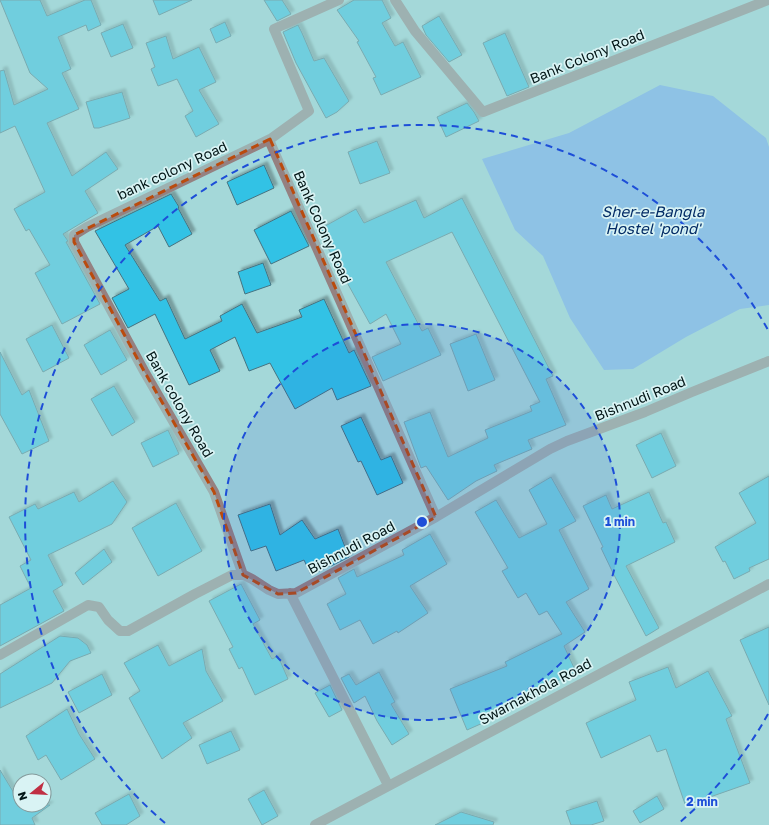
<svg xmlns="http://www.w3.org/2000/svg" width="769" height="825" font-family="'Golos Text',sans-serif">
<defs>
<filter id="shadow"><feDropShadow dx="3.5" dy="-3.5" stdDeviation="1" flood-color="#0004"/></filter>
</defs>
<rect width="100%" height="100%" fill="#a4d8d9"/>
<path fill="#74a6f3" d="M 660,85 L 713,96 L 766,138 L 769,147 L 769,305 L 740,309 L 686,337 L 633,369 L 604,370 L 570,318 L 543,256 L 515,230 L 482,159 L 569,133 Z"/>
<path fill="#32c2e5" stroke="#467380" filter="url(#shadow)" d="M 0,0 L 40,0 L 47,16 L 85,0 L 91,0 L 101,25 L 88,31 L 86,25 L 58,37 L 71,69 L 62,73 L 79,109 L 47,123 L 72,176 L 106,152 L 118,169 L 85,191 L 98,213 L 63,234 L 68,241 L 66,242 L 100,304 L 62,324 L 35,273 L 50,265 L 29,229 L 26,231 L 14,209 L 45,192 L 15,126 L 0,133 L 0,71 L 4,70 L 14,105 L 48,89 L 30,73 Z
M 153,0 L 192,0 L 159,15 Z
M 264,0 L 282,0 L 291,14 L 277,21 Z
M 354,0 L 382,0 L 391,18 L 382,23 L 395,46 L 403,42 L 421,77 L 381,95 L 373,78 L 376,77 L 357,42 L 359,41 L 337,10 Z
M 439,16 L 462,55 L 449,62 L 426,35 L 422,26 Z
M 225,22 L 231,36 L 216,43 L 210,29 Z
M 123,24 L 133,48 L 111,57 L 101,33 Z
M 298,25 L 302,33 L 314,61 L 324,58 L 349,101 L 337,112 L 326,118 L 296,63 L 283,32 Z
M 505,33 L 529,87 L 507,96 L 483,43 Z
M 166,36 L 173,59 L 199,47 L 216,82 L 199,90 L 219,124 L 196,137 L 185,116 L 193,111 L 177,79 L 158,86 L 151,69 L 155,67 L 146,43 Z
M 122,92 L 130,118 L 99,128 L 94,128 L 86,102 Z
M 467,103 L 474,112 L 479,121 L 446,137 L 437,117 Z
M 377,141 L 390,173 L 360,184 L 348,152 Z
M 264,165 L 274,188 L 237,205 L 227,182 Z
M 171,194 L 179,207 L 178,208 L 192,234 L 169,247 L 158,226 L 125,245 L 160,301 L 166,298 L 185,339 L 222,321 L 220,316 L 242,304 L 257,333 L 302,317 L 299,310 L 324,299 L 349,353 L 354,350 L 371,386 L 337,400 L 332,388 L 295,409 L 270,363 L 249,371 L 235,337 L 210,350 L 220,371 L 189,385 L 155,314 L 128,328 L 112,298 L 129,289 L 95,231 Z
M 462,198 L 553,376 L 546,379 L 566,425 L 528,440 L 532,449 L 494,465 L 497,471 L 476,481 L 448,500 L 426,466 L 421,468 L 404,422 L 430,412 L 448,457 L 488,438 L 485,430 L 532,411 L 530,406 L 540,402 L 452,232 L 386,262 L 422,331 L 428,328 L 441,355 L 383,381 L 372,357 L 401,344 L 386,314 L 370,324 L 318,230 L 356,209 L 364,223 L 416,200 L 424,218 Z
M 291,211 L 309,246 L 271,264 L 254,230 Z
M 263,263 L 271,285 L 245,294 L 238,272 Z
M 52,325 L 69,358 L 43,372 L 26,339 Z
M 110,330 L 127,360 L 101,375 L 84,345 Z
M 476,334 L 495,380 L 468,391 L 450,344 Z
M 0,352 L 22,395 L 29,390 L 49,441 L 22,454 L 0,414 Z
M 114,386 L 135,422 L 112,436 L 91,399 Z
M 361,417 L 381,460 L 391,456 L 403,483 L 377,495 L 361,461 L 358,462 L 341,426 Z
M 168,430 L 179,454 L 153,467 L 141,443 Z
M 661,433 L 676,466 L 652,478 L 636,445 Z
M 769,476 L 769,559 L 749,568 L 750,571 L 734,579 L 725,561 L 723,562 L 715,547 L 756,523 L 739,493 Z
M 551,477 L 576,521 L 559,530 L 589,589 L 566,602 L 585,632 L 564,646 L 576,672 L 525,697 L 491,711 L 494,718 L 467,730 L 450,689 L 507,666 L 505,662 L 562,634 L 547,611 L 539,615 L 526,593 L 518,598 L 502,571 L 508,568 L 475,512 L 496,500 L 519,538 L 547,524 L 529,490 Z
M 113,481 L 127,502 L 112,524 L 48,555 L 63,585 L 53,591 L 64,611 L 0,646 L 0,605 L 31,588 L 20,566 L 31,560 L 9,517 L 35,504 L 38,509 L 74,492 L 79,502 Z
M 649,492 L 663,523 L 666,522 L 675,542 L 626,566 L 659,628 L 646,636 L 613,573 L 601,548 L 603,547 L 583,506 L 606,495 L 612,509 Z
M 176,503 L 202,551 L 158,576 L 132,528 Z
M 270,504 L 280,535 L 302,520 L 315,539 L 338,529 L 349,557 L 331,566 L 331,565 L 311,575 L 304,560 L 276,571 L 266,546 L 251,551 L 238,515 Z
M 430,534 L 447,564 L 410,586 L 428,613 L 398,633 L 397,631 L 373,644 L 360,620 L 340,630 L 327,604 L 346,594 L 338,578 L 354,569 L 357,577 L 404,555 L 402,550 Z
M 104,549 L 112,562 L 83,585 L 75,573 Z
M 241,584 L 260,620 L 253,624 L 272,659 L 278,656 L 288,679 L 255,695 L 242,667 L 239,669 L 229,649 L 233,647 L 209,601 Z
M 769,627 L 769,705 L 740,640 Z
M 60,636 L 78,638 L 87,645 L 91,653 L 70,661 L 52,683 L 0,708 L 0,674 Z
M 158,645 L 169,666 L 202,649 L 206,671 L 223,701 L 183,723 L 192,738 L 162,759 L 129,698 L 140,691 L 124,663 Z
M 668,667 L 676,688 L 708,671 L 732,716 L 726,719 L 750,783 L 690,804 L 685,804 L 666,749 L 657,752 L 650,735 L 601,758 L 586,723 L 636,700 L 629,682 Z
M 379,672 L 395,702 L 391,704 L 409,734 L 392,745 L 377,721 L 365,696 L 354,703 L 341,678 L 349,674 L 356,685 Z
M 102,674 L 112,695 L 79,713 L 68,692 Z
M 330,685 L 342,710 L 329,717 L 315,693 Z
M 67,709 L 79,734 L 95,759 L 61,780 L 46,755 L 38,760 L 26,736 Z
M 231,731 L 240,750 L 207,764 L 199,745 Z
M 0,770 L 20,803 L 20,805 L 50,805 L 32,818 L 35,825 L 0,825 Z
M 264,790 L 278,816 L 262,825 L 248,799 Z
M 129,794 L 140,816 L 126,825 L 102,825 L 95,813 Z
M 657,796 L 664,809 L 640,823 L 633,811 Z
M 597,801 L 604,821 L 591,825 L 571,825 L 566,811 Z
M 461,812 L 494,822 L 493,825 L 435,825 Z"/>
<g fill="none" stroke-linecap="round" stroke-linejoin="round">
<path stroke="#958181" stroke-width="10" d="M 339,0 L 274,29 L 309,111 L 269,140 L 436,517
M 395,0 L 415,31 L 483,112 L 768,0
M 232,544 L 243,575 L 214,492 L 144,371 L 74,242 L 74,235 L 87,227 L 270,139
M 290,593 L 388,785
M 0,655 L 88,605 L 99,607 L 108,620 L 120,631 L 128,631 L 195,594 L 232,575 L 244,575 L 252,579 L 269,590 L 278,594 L 296,593 L 436,517 L 550,449 L 567,441 L 645,412 L 692,392 L 769,361
M 315,825 L 769,584"/>
</g>
<path d="M0 0H769V825H0ZM 270,139 L 436,517 L 296,593 L 278,594 L 243,575 L 214,492 L 144,371 L 74,242 L 74,235 Z" fill="#a4d8d9" fill-opacity=".55" fill-rule="evenodd"/>
<path fill="none" stroke="#ba4b0e" stroke-width="3" stroke-dasharray="8 5" stroke-linejoin="round" d="M 270,139 L 436,517 L 296,593 L 278,594 L 243,575 L 214,492 L 144,371 L 74,242 L 74,235 Z"/>
<circle cx="422" cy="522" r="198" fill="#1d4ed8" fill-opacity=".12"/>
<g fill="none" stroke="#1d4ed8" stroke-width="2" stroke-dasharray="7 5">
<circle cx="422" cy="522" r="198"/>
<path d="M768 714A396 396 0 0 1 679 823M165 823A396 396 0 1 1 768 330"/>
</g>
<g text-anchor="middle" dominant-baseline="central" stroke-width="3.5" stroke-linejoin="round" paint-order="stroke">
<g font-size="14" fill="#021516" stroke="#d9f3f4">
<text transform="translate(587 56) rotate(-22)">Bank Colony Road</text>
<text transform="translate(172 170) rotate(-25)">bank colony Road</text>
<text transform="translate(323 227) rotate(66)">Bank Colony Road</text>
<text transform="translate(640 398) rotate(-22)">Bishnudi Road</text>
<text transform="translate(180 404) rotate(60)">Bank colony Road</text>
<text transform="translate(351 547) rotate(-28)">Bishnudi Road</text>
<text transform="translate(535 691) rotate(-28)">Swarnakhola Road</text>
</g>
<g font-size="15" font-style="italic" fill="#022b65" stroke="#d9f3f4">
<text x="653" y="211">Sher-e-Bangla<tspan x="653" dy="17">Hostel 'pond'</tspan></text>
</g>
</g>
<circle cx="422" cy="522" r="6" fill="#1d4ed8" stroke="#d9f3f4" stroke-width="2"/>
<g font-size="12" text-anchor="middle" font-weight="bold" fill="#1d4ed8" stroke="#d9f3f4" stroke-width="3.5" stroke-linejoin="round" paint-order="stroke">
<text x="620" y="526">1 min</text>
<text x="702" y="806">2 min</text>
</g>
<g transform="translate(32 793) rotate(252)"><circle r="19" fill="#d9f3f4" stroke="#839a9b"/>
<path d="M0-3L7 15L0 10L-7 15Z" fill="#c02f43"/>
<text y="-6" font-size="11" font-weight="bold" text-anchor="middle" fill="#021516">N</text>
</g>
</svg>
